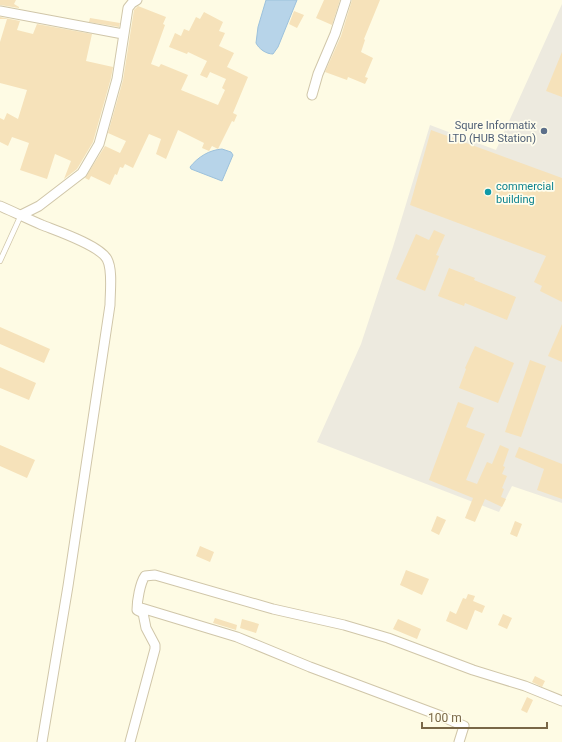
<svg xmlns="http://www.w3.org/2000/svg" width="562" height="742" font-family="Roboto,sans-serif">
<rect width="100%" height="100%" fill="#fefbe4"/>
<path fill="#edeadf" d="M 562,4 L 562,503 L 512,486 L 499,512 L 317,442 L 361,344 L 393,247 L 430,125 L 496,150 Z"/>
<path fill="#b7d4e9" stroke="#9cc1dc" d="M 266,0 L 297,0 L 278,47 L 273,54 C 266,54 259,49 256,43 L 258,27 Z
M 222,149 L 231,152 L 233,155 L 222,181 L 191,169 L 190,167 C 198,157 209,150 222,149 Z"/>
<path fill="#f6e2ba" d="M 0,0 L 16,0 L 14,4 L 19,7 L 19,8 L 0,5 Z
M 324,0 L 340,0 L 332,25 L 316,18 Z
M 352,0 L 380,0 L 364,39 L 365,40 L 361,52 L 373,58 L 365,77 L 368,78 L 365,84 L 348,77 L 347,80 L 325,72 L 341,36 Z
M 138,6 L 166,17 L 163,24 L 165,25 L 151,64 L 159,67 L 161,64 L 188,75 L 181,90 L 218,105 L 225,90 L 222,88 L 226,79 L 210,72 L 207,78 L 200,75 L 207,61 L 188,52 L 187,54 L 169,47 L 175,33 L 181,36 L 184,29 L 189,31 L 196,17 L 200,19 L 204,12 L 223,22 L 219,31 L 225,33 L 219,46 L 234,53 L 227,67 L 248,77 L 233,113 L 237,115 L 234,122 L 232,121 L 218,149 L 212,146 L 209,151 L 202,148 L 204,143 L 178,130 L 166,159 L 156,154 L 161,139 L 149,134 L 133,168 L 125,164 L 123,168 L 120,167 L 117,175 L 115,174 L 110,185 L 91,176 L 89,180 L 85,178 L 105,146 L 120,153 L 126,141 L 108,133 L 123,80 L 134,10 Z
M 294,11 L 304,15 L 297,28 L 289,24 Z
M 0,17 L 20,21 L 17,30 L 33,34 L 37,24 L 92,34 L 86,61 L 113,67 L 111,78 L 93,142 L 77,169 L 64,179 L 71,161 L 55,154 L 47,179 L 20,170 L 29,143 L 12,137 L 8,146 L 0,142 L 0,118 L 4,120 L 7,113 L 18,119 L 27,90 L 0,83 L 0,42 L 7,19 L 0,19 Z
M 90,18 L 120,23 L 119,27 L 89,22 Z
M 562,52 L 562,97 L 546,91 Z
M 431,130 L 562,178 L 562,302 L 540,291 L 542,286 L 534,282 L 546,256 L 410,205 Z
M 434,230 L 445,235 L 436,255 L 439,256 L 425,291 L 396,279 L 416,234 L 429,240 Z
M 449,268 L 475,278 L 474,280 L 516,297 L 507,320 L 465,303 L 464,306 L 438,296 Z
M 562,324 L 562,362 L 548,356 Z
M 0,327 L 50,349 L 44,363 L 0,344 Z
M 475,346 L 514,363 L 498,403 L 459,388 L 466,369 L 465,368 Z
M 530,360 L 546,366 L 521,437 L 505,432 Z
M 0,367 L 36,383 L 29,400 L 0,388 Z
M 458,402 L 474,408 L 466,427 L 485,434 L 466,480 L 477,484 L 487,462 L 492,464 L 500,445 L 509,449 L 503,466 L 505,467 L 502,474 L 507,476 L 502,488 L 504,489 L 501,497 L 506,499 L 502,507 L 485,499 L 475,522 L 465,518 L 473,498 L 429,480 Z
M 0,445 L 35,460 L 27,478 L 0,466 Z
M 519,447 L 562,464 L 562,499 L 537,490 L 544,469 L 515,457 Z
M 437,516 L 446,520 L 439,535 L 431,531 Z
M 515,521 L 522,524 L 517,537 L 510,534 Z
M 200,546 L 214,552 L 210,562 L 196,556 Z
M 406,570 L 429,579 L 422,595 L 400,585 Z
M 468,594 L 475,596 L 473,601 L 485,606 L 482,613 L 475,610 L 467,630 L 446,621 L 450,611 L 456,614 L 463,598 L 466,599 Z
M 503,614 L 512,618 L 507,629 L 498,625 Z
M 215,618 L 237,625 L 236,630 L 213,623 Z
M 242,619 L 259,624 L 256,633 L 240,628 Z
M 398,619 L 421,629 L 417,639 L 393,629 Z
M 535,676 L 545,681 L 542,687 L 532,682 Z
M 527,697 L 533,700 L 527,713 L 521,710 Z"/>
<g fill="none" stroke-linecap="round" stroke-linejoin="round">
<defs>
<path id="lane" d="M 0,261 L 21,215"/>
<path id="street" d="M 0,11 L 123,34
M 312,95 L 318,74 L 335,34 L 346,0
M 0,206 C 14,212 28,219 42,225 C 57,231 99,245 107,259 C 113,270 110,292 110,305 L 68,586 L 42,742
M 21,215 L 39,206 L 82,173 L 99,144 L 117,79 L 128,8 L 132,3 L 137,0
M 138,607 L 237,637 L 310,667 L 441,716 L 464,726 L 459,742
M 130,742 L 155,649 L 155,645 L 146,628 L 143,613 L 137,610 C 137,601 140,583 145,576 L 155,575 L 273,609 L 344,625 L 388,638 L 473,670 L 525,686 L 562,701"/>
</defs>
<use href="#lane" stroke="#d0c6a9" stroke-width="6"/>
<use href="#street" stroke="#d0c6a9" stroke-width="11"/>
<use href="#lane" stroke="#fff" stroke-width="4.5"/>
<use href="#street" stroke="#fff" stroke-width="9"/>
</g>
<circle fill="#5c6f8a" stroke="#fffdec" stroke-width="1.5" cx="544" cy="131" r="4"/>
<circle fill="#0f9aa8" stroke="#fffdec" stroke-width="1.5" cx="488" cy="192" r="4"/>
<g text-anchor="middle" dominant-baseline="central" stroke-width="3.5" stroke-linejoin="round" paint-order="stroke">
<g font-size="11" fill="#4e5e75" stroke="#fffdec" text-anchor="end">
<text x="536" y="125">Squre Informatix<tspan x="536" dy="13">LTD (HUB Station)</tspan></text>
</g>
<g font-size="11" fill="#0d838f" stroke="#fffdec" text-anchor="start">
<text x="496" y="186">commercial<tspan x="496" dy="13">building</tspan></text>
</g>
</g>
<path d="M422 722v6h125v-6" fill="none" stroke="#796747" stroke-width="2"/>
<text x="428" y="722" font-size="12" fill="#796747" stroke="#fffdec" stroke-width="3" paint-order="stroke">100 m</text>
</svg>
